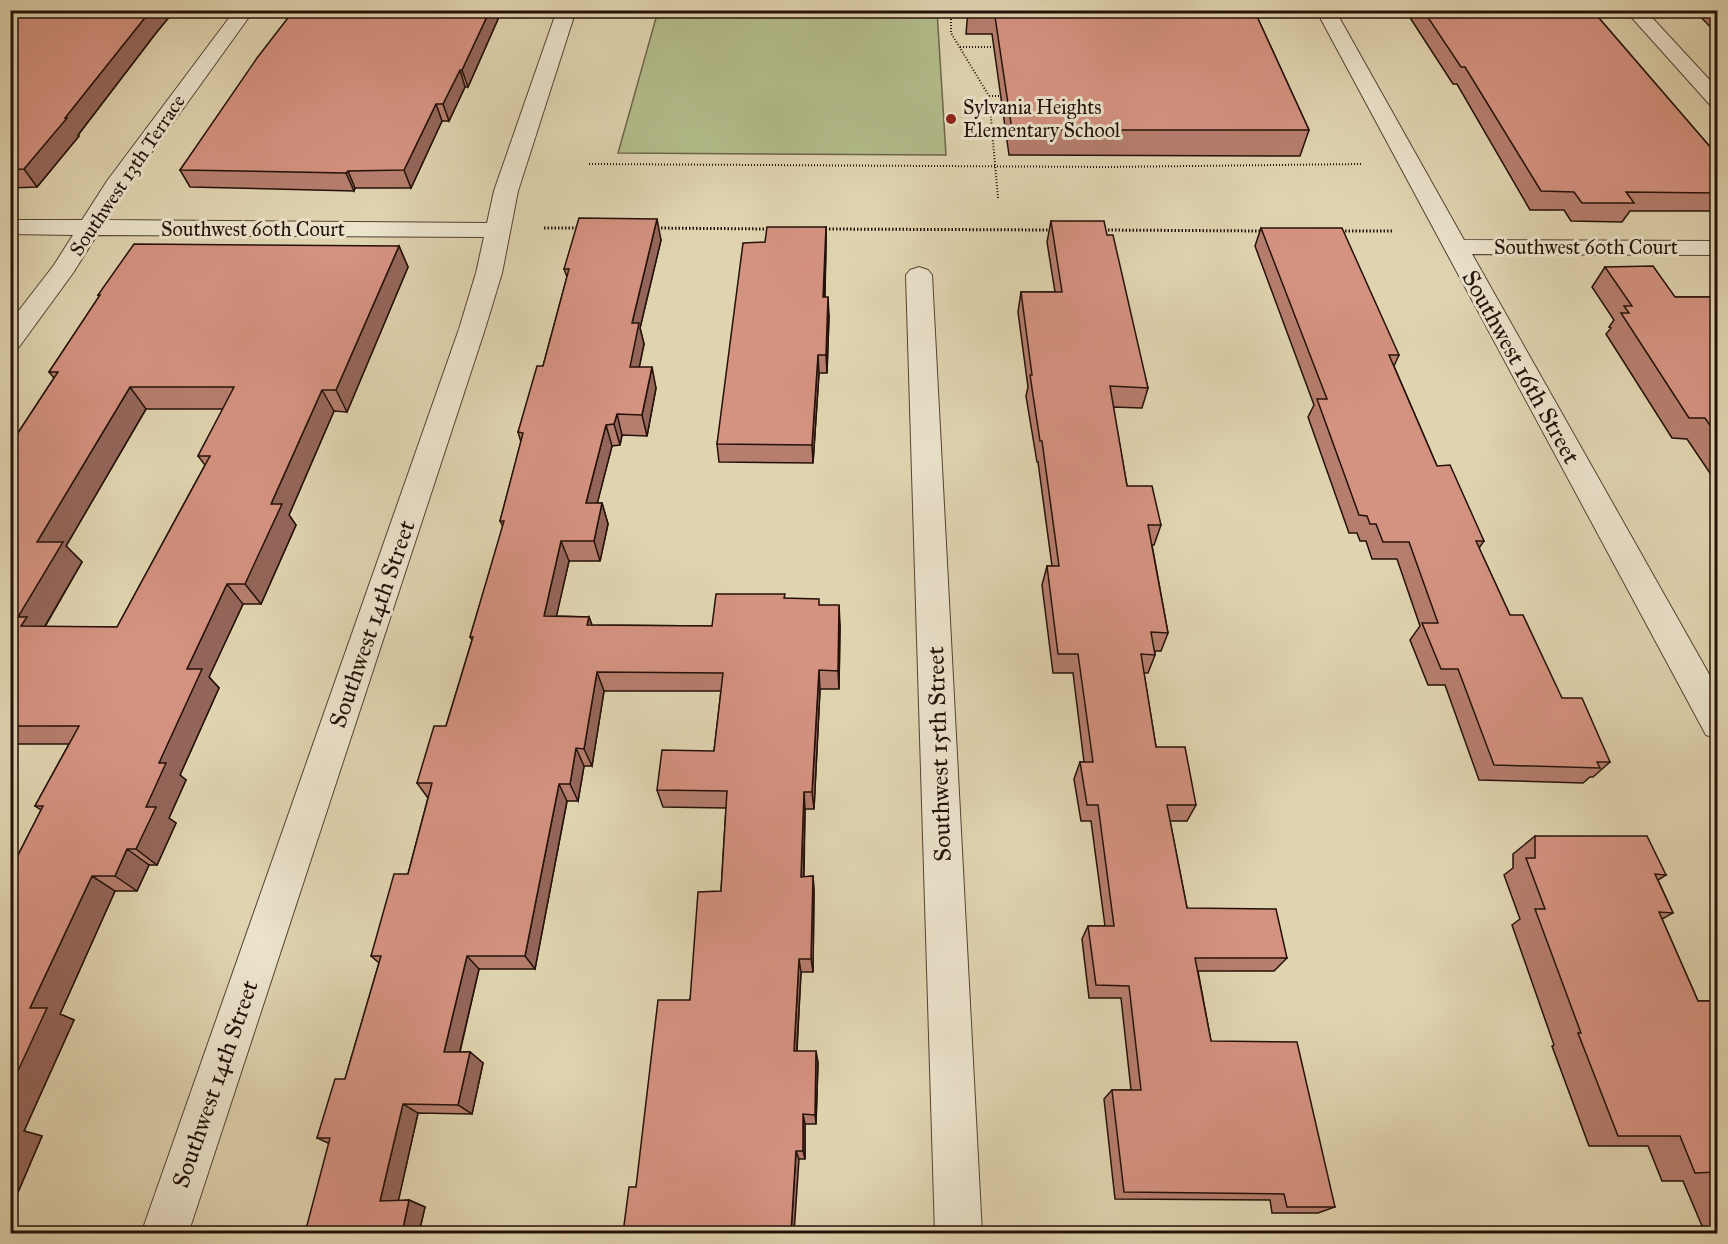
<svg xmlns="http://www.w3.org/2000/svg" width="1728" height="1244" font-family="'IM FELL Great Primer',serif">
<rect width="100%" height="100%" fill="#e0d4b0"/>
<filter id="stains"><feTurbulence type="fractalNoise" baseFrequency=".00333" numOctaves="4"/><feColorMatrix values="0 0 0 0 .2 0 0 0 0 .09 0 0 0 0 .02 0 0 0 .5 -.17"/></filter>
<radialGradient id="worn" r=".72"><stop offset=".6" stop-color="#630" stop-opacity="0"/><stop offset="1" stop-color="#630" stop-opacity=".3"/></radialGradient>
<path fill="#b3bc8b" stroke="#6c664a" stroke-width="1.5" d="M 658,11 L 937,11 L 946,155 L 618,153 Z"/>
<g fill="none" stroke-linecap="round" stroke-linejoin="round">
<defs>
<path id="minor" d="M 235,10 L 254,10 L 126,188 L 106,220 L 487,223 L 494,191 L 557,10 L 576,10 L 518,191 L 502,273 L 485,329 L 188,1234 L 141,1234 L 459,329 L 476,273 L 484,237 L 97,235 L 73,273 L 19,347 L 10,350 L 10,322 L 54,265 L 73,235 L 10,234 L 10,220 L 82,220 L 107,181 Z
M 1316,10 L 1335,10 L 1464,240 L 1718,241 L 1718,255 L 1472,254 L 1718,690 L 1718,739 L 1706,735 Z
M 1625,10 L 1645,10 L 1718,89 L 1718,108 L 1711,106 Z
M 919,267 L 928,270 L 932,275 L 982,1234 L 935,1234 L 906,275 L 910,270 Z"/>
</defs>
<use href="#minor" stroke="#534233" stroke-width="2"/>
<path stroke="#241109" stroke-width="2" stroke-dasharray="1 2" stroke-linecap="butt" d="M 951,10 L 951,33 L 989,96 L 998,198
M 960,47 L 997,47
M 989,96 L 1003,96
M 589,164 L 1107,167 L 1361,164"/>
<path stroke="#241109" stroke-width="3" stroke-dasharray="1.5 2" stroke-linecap="butt" d="M 544,228 L 580,228
M 654,228 L 769,229
M 822,229 L 1054,230
M 1101,230 L 1264,231
M 1338,231 L 1394,231"/>
<use href="#minor" fill="#ebe3cc" fill-rule="evenodd"/>
</g>
<path fill="#b67e6e" stroke="#241109" stroke-width="1.5" fill-rule="evenodd" d="M 10,10 L 175,10 L 156,33 L 78,135 L 79,136 L 37,187 L 10,188 Z
M 294,10 L 502,10 L 468,87 L 465,87 L 449,121 L 442,121 L 411,188 L 355,188 L 354,191 L 190,187 L 180,170 Z
M 968,10 L 1254,10 L 1309,130 L 1300,156 L 1009,155 L 992,34 L 966,34 Z
M 1405,10 L 1592,10 L 1718,156 L 1718,211 L 1630,211 L 1622,222 L 1571,221 L 1564,210 L 1530,210 L 1457,84 L 1453,84 Z
M 1694,10 L 1718,10 L 1718,35 Z
M 1051,221 L 1107,235 L 1148,388 L 1142,408 L 1113,407 L 1127,486 L 1161,525 L 1154,545 L 1152,545 L 1168,633 L 1161,651 L 1155,651 L 1155,655 L 1148,673 L 1144,673 L 1156,747 L 1196,805 L 1187,821 L 1170,821 L 1187,908 L 1287,958 L 1274,971 L 1198,971 L 1211,1041 L 1335,1207 L 1318,1213 L 1272,1213 L 1270,1200 L 1115,1199 L 1104,1099 L 1112,1090 L 1131,1090 L 1121,998 L 1089,998 L 1082,939 L 1088,926 L 1105,926 L 1091,821 L 1081,821 L 1074,779 L 1080,762 L 1084,762 L 1073,673 L 1053,673 L 1042,585 L 1047,566 L 1052,566 L 1038,462 L 1037,462 L 1026,396 L 1028,387 L 1018,312 L 1021,292 L 1055,292 L 1047,242 Z
M 826,227 L 826,245 L 825,297 L 829,316 L 827,373 L 819,373 L 813,463 L 719,462 L 717,444 L 765,242 Z
M 1261,228 L 1399,355 L 1394,366 L 1437,466 L 1484,541 L 1479,548 L 1510,615 L 1562,698 L 1610,762 L 1593,777 L 1590,777 L 1583,783 L 1479,780 L 1445,685 L 1428,685 L 1410,640 L 1420,626 L 1397,559 L 1372,559 L 1366,541 L 1360,541 L 1357,533 L 1349,533 L 1308,417 L 1314,405 L 1255,246 Z
M 661,240 L 640,328 L 644,344 L 639,367 L 656,388 L 647,436 L 622,435 L 620,445 L 612,446 L 597,503 L 602,503 L 608,524 L 600,561 L 569,561 L 556,616 L 589,617 L 592,625 L 712,626 L 785,598 L 820,605 L 840,624 L 839,689 L 820,689 L 814,809 L 805,809 L 804,877 L 813,876 L 814,891 L 813,972 L 801,972 L 797,1051 L 818,1062 L 816,1124 L 805,1124 L 805,1159 L 799,1159 L 636,1187 L 721,891 L 726,808 L 663,807 L 657,790 L 714,751 L 721,691 L 604,691 L 592,766 L 584,766 L 578,801 L 567,801 L 535,969 L 479,969 L 460,1052 L 470,1052 L 483,1063 L 472,1114 L 418,1113 L 398,1201 L 409,1200 L 425,1207 L 419,1233 L 328,1143 L 317,1138 L 345,1079 L 379,963 L 371,956 L 408,874 L 428,798 L 417,783 L 446,726 L 472,640 L 470,637 L 503,527 L 500,521 L 521,442 L 518,432 L 543,366 L 567,277 L 564,269 Z
M 399,246 L 408,267 L 347,412 L 334,411 L 289,515 L 296,525 L 261,604 L 243,604 L 209,677 L 219,688 L 180,775 L 186,780 L 169,818 L 176,823 L 157,865 L 149,865 L 137,891 L 115,891 L 60,1014 L 74,1020 L 24,1131 L 42,1136 L 10,1211 L 10,882 L 13,878 L 10,877 L 10,871 L 41,810 L 35,806 L 69,744 L 10,744 L 10,445 L 54,378 L 49,372 L 99,297 L 98,295 ZM 146,409 L 223,409 L 198,456 L 205,465 L 117,627 L 45,627 L 82,562 L 66,546 Z
M 1605,267 L 1675,297 L 1718,297 L 1718,485 L 1687,439 L 1672,438 L 1606,334 L 1611,328 L 1609,327 L 1614,320 L 1592,287 Z
M 1535,836 L 1666,875 L 1658,880 L 1673,913 L 1662,919 L 1698,1001 L 1718,1001 L 1718,1233 L 1705,1233 L 1683,1181 L 1662,1181 L 1648,1146 L 1589,1146 L 1552,1046 L 1554,1045 L 1512,925 L 1520,919 L 1504,875 L 1513,868 L 1513,854 Z"/>
<path fill="#94665a" stroke="#241109" stroke-width="1.5" d="M 151,10 L 175,10 L 156,33 L 78,135 L 79,136 L 37,187 L 24,169 Z
M 490,10 L 502,10 L 468,87 L 462,70 Z
M 460,70 L 465,87 L 449,121 L 443,104 Z
M 436,104 L 442,121 L 411,188 L 404,170 Z
M 348,171 L 355,188 L 354,191 L 346,173 Z
M 657,219 L 661,240 L 640,328 L 644,344 L 635,388 L 630,367 L 632,323 Z
M 826,227 L 826,245 L 824,316 L 823,297 Z
M 399,246 L 408,267 L 347,412 L 336,390 Z
M 828,297 L 829,316 L 827,373 L 826,355 Z
M 818,355 L 819,373 L 813,463 L 812,445 Z
M 652,367 L 656,388 L 647,436 L 642,415 Z
M 130,387 L 146,409 L 66,546 L 82,562 L 42,631 L 21,626 L 18,617 L 37,542 Z
M 322,390 L 334,411 L 289,515 L 296,525 L 261,604 L 245,584 L 271,504 Z
M 617,414 L 622,435 L 620,445 L 614,424 Z
M 606,425 L 612,446 L 592,524 L 586,503 Z
M 602,503 L 608,524 L 600,561 L 594,541 Z
M 561,541 L 569,561 L 552,636 L 544,616 Z
M 227,584 L 243,604 L 209,677 L 219,688 L 180,775 L 186,780 L 169,818 L 176,823 L 157,865 L 136,849 L 146,807 L 187,669 Z
M 839,605 L 840,624 L 839,689 L 838,671 Z
M 589,617 L 596,636 L 587,625 Z
M 819,670 L 820,689 L 814,809 L 812,792 Z
M 597,672 L 604,691 L 592,766 L 584,749 Z
M 576,748 L 584,766 L 578,801 L 570,784 Z
M 559,784 L 567,801 L 535,969 L 525,956 Z
M 804,792 L 805,809 L 803,892 L 801,877 Z
M 127,849 L 149,865 L 137,891 L 115,876 Z
M 92,876 L 115,891 L 60,1014 L 74,1020 L 24,1131 L 42,1136 L 10,1211 L 10,1088 L 30,1008 Z
M 813,876 L 814,891 L 813,972 L 811,959 Z
M 467,956 L 479,969 L 457,1063 L 444,1052 Z
M 799,959 L 801,972 L 796,1062 L 794,1051 Z
M 816,1051 L 818,1062 L 816,1124 L 815,1115 Z
M 470,1052 L 483,1063 L 472,1114 L 458,1105 Z
M 403,1104 L 418,1113 L 397,1207 L 380,1201 Z
M 803,1114 L 805,1124 L 805,1159 L 803,1151 Z
M 796,1151 L 799,1159 L 794,1233 L 791,1233 Z
M 409,1200 L 425,1207 L 419,1233 L 402,1233 Z"/>
<path fill="#d49280" stroke="#241109" stroke-width="1.5" fill-rule="evenodd" d="M 10,10 L 151,10 L 65,118 L 67,118 L 24,169 L 10,170 Z
M 294,10 L 490,10 L 462,70 L 460,70 L 443,104 L 436,104 L 404,170 L 348,171 L 346,173 L 180,170 L 257,58 Z
M 994,10 L 1254,10 L 1309,130 L 1012,130 Z
M 1423,10 L 1592,10 L 1718,156 L 1718,193 L 1626,192 L 1634,203 L 1582,203 L 1574,192 L 1541,191 L 1465,67 L 1461,67 Z
M 579,218 L 657,219 L 632,323 L 639,323 L 630,367 L 652,367 L 642,415 L 617,414 L 614,424 L 606,425 L 586,503 L 602,503 L 594,541 L 561,541 L 544,616 L 589,617 L 587,625 L 712,626 L 716,594 L 785,594 L 784,598 L 819,599 L 819,605 L 839,605 L 838,671 L 819,670 L 812,792 L 804,792 L 801,877 L 813,876 L 811,959 L 799,959 L 794,1051 L 816,1051 L 815,1115 L 803,1114 L 803,1151 L 796,1151 L 791,1233 L 623,1233 L 629,1187 L 636,1187 L 658,1000 L 690,1000 L 698,892 L 721,891 L 727,791 L 657,790 L 662,750 L 714,751 L 723,673 L 597,672 L 584,749 L 576,748 L 570,784 L 559,784 L 525,956 L 467,956 L 444,1052 L 470,1052 L 458,1105 L 403,1104 L 380,1201 L 409,1200 L 402,1233 L 305,1233 L 330,1138 L 317,1138 L 335,1079 L 345,1079 L 381,956 L 371,956 L 394,874 L 408,874 L 432,783 L 417,783 L 434,726 L 446,726 L 473,637 L 470,637 L 504,521 L 500,521 L 523,433 L 518,432 L 537,366 L 543,366 L 569,269 L 564,269 Z
M 1051,221 L 1104,221 L 1107,235 L 1113,235 L 1148,388 L 1110,386 L 1127,486 L 1152,486 L 1161,525 L 1148,525 L 1168,633 L 1151,632 L 1155,655 L 1141,654 L 1156,747 L 1185,747 L 1196,805 L 1167,805 L 1187,908 L 1276,909 L 1287,958 L 1195,958 L 1211,1041 L 1297,1042 L 1335,1207 L 1287,1207 L 1284,1194 L 1124,1192 L 1112,1090 L 1141,1090 L 1129,986 L 1096,985 L 1088,926 L 1114,926 L 1098,805 L 1087,805 L 1080,762 L 1093,762 L 1078,654 L 1058,654 L 1047,566 L 1059,566 L 1042,441 L 1040,441 L 1030,375 L 1032,375 L 1021,292 L 1062,292 Z
M 767,227 L 826,227 L 823,297 L 828,297 L 826,355 L 818,355 L 812,445 L 717,444 L 743,243 L 765,242 Z
M 1261,228 L 1342,228 L 1399,355 L 1389,355 L 1437,466 L 1450,465 L 1484,541 L 1476,541 L 1510,615 L 1523,615 L 1562,698 L 1582,698 L 1610,762 L 1597,762 L 1600,768 L 1494,765 L 1458,669 L 1441,669 L 1422,623 L 1438,623 L 1409,542 L 1383,542 L 1376,524 L 1370,524 L 1367,516 L 1359,515 L 1317,399 L 1327,399 Z
M 134,244 L 399,246 L 336,390 L 322,390 L 271,504 L 282,504 L 245,584 L 227,584 L 187,669 L 202,669 L 159,763 L 166,763 L 146,807 L 156,807 L 136,849 L 127,849 L 115,876 L 92,876 L 30,1008 L 47,1008 L 10,1088 L 10,882 L 14,875 L 10,875 L 10,871 L 43,806 L 35,806 L 79,726 L 10,726 L 10,445 L 58,372 L 49,372 L 100,295 L 98,295 ZM 130,387 L 234,387 L 198,456 L 210,456 L 117,627 L 21,626 L 27,617 L 18,617 L 63,542 L 37,542 Z
M 1653,266 L 1675,297 L 1718,297 L 1718,437 L 1705,418 L 1689,418 L 1621,313 L 1629,313 L 1624,306 L 1632,306 L 1605,267 Z
M 1535,836 L 1647,836 L 1666,875 L 1655,874 L 1673,913 L 1659,912 L 1698,1001 L 1718,1001 L 1718,1175 L 1717,1172 L 1695,1173 L 1680,1136 L 1618,1136 L 1578,1033 L 1581,1033 L 1535,909 L 1545,909 L 1526,858 L 1535,858 Z"/>
<circle fill="#8f2418" stroke="#ebe3cc" stroke-width="2" cx="951" cy="119" r="6"/>
<g text-anchor="middle" dominant-baseline="central" stroke-width="6" stroke-linejoin="round" paint-order="stroke">
<g font-size="20" fill="#241109" stroke="#ebe3cc" text-anchor="start">
<text x="963" y="107">Sylvania Heights<tspan x="963" dy="23">Elementary School</tspan></text>
</g>
<g font-size="20" fill="#241109" stroke="#ebe3cc">
<text transform="translate(127 175) rotate(-56)">Southwest 13th Terrace</text>
<text x="253" y="229">Southwest 60th Court</text>
<text x="1586" y="247">Southwest 60th Court</text>
</g>
<g font-size="24" fill="#241109" stroke="#ebe3cc">
<text transform="translate(1521 367) rotate(61)">Southwest 16th Street</text>
<text transform="translate(372 624) rotate(-71)">Southwest 14th Street</text>
<text transform="translate(939 754) rotate(-92)">Southwest 15th Street</text>
<text transform="translate(215 1084) rotate(-71)">Southwest 14th Street</text>
</g>
</g>
<rect width="1728" height="1244" fill="none" stroke="#e0d4b0" stroke-width="36"/>
<rect x="12" y="12" width="1704" height="1220" fill="none" stroke="#241109" stroke-width="3"/>
<rect x="18" y="18" width="1692" height="1208" fill="none" stroke="#241109" stroke-width="1.5"/>
<rect width="100%" height="100%" filter="url(#stains)"/>
<rect width="100%" height="100%" fill="url(#worn)"/>
</svg>
